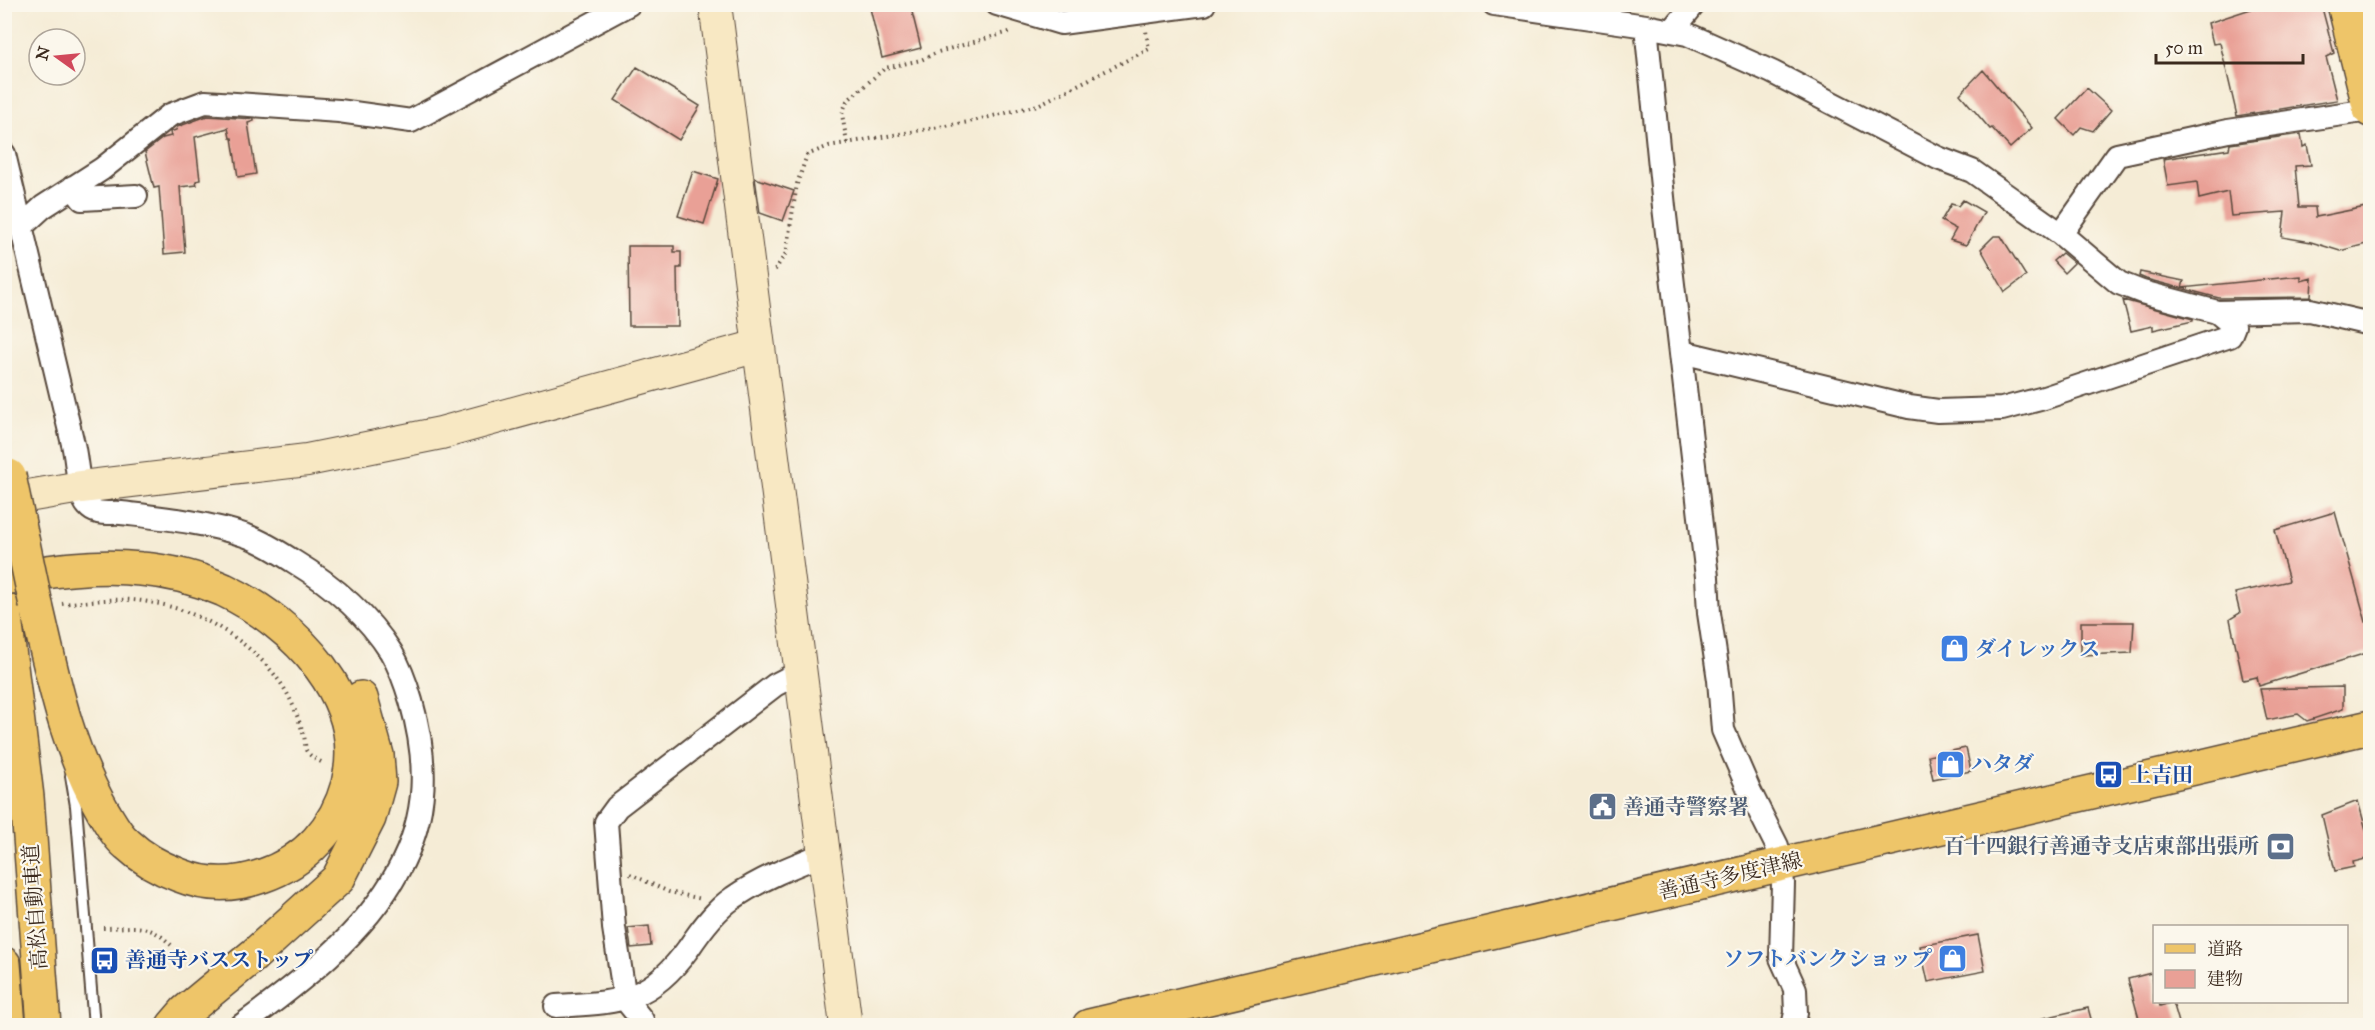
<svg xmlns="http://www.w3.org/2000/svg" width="2375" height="1030" font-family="'IM FELL Great Primer','Noto Serif JP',serif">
<rect width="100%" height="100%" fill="#fbf7ec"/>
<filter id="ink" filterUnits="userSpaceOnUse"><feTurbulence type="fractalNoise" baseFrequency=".0167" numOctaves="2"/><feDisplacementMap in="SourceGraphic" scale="12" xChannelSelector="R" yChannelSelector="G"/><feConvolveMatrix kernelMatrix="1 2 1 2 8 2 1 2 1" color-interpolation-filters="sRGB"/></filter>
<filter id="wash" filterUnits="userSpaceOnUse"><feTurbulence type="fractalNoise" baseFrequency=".008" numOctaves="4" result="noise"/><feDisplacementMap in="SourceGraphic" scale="24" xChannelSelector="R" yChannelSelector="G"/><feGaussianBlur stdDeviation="1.35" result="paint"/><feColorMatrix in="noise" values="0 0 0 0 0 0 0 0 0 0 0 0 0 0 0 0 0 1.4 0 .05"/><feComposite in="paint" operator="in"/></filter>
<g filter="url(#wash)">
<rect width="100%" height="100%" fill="#f5ecd6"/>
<g id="blocks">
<path fill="#e9a096" d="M 869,4 L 910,4 L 921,48 L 882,58 Z
M 2266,4 L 2321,4 L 2334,53 L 2326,57 L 2337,100 L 2237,116 L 2220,43 L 2213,44 L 2208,23 Z
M 637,67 L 700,106 L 679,140 L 615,100 Z
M 1983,70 L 2032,128 L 2010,148 L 1992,128 L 1990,129 L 1960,94 Z
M 2087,88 L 2111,110 L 2093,131 L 2081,127 L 2074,135 L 2058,119 Z
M 207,116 L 254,119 L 254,121 L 248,123 L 256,174 L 238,177 L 232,138 L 230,138 L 228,128 L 195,137 L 200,180 L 196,181 L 197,185 L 180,187 L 185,252 L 164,254 L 159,187 L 154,188 L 145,152 L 163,138 L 171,136 L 170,132 L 176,130 L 177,127 Z
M 2301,134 L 2303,147 L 2307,145 L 2311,165 L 2295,166 L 2299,207 L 2315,207 L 2316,217 L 2366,207 L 2370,223 L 2370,243 L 2340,251 L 2311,242 L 2282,237 L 2285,212 L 2231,216 L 2228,192 L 2199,199 L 2197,182 L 2168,186 L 2163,159 L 2229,149 L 2230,144 Z
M 693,171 L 718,179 L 704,224 L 678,216 Z
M 755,178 L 794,191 L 783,221 L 760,213 Z
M 1963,200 L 1984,212 L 1966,245 L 1950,240 L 1956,229 L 1941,221 L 1951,204 L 1958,206 Z
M 1994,236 L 2001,236 L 2026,276 L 2005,292 L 1981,249 Z
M 628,246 L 674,246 L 674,252 L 681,252 L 681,268 L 677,268 L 678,326 L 629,326 Z
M 2062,253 L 2074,263 L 2064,273 L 2053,261 Z
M 2140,272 L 2184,281 L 2182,288 L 2301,276 L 2301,281 L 2312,278 L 2311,297 L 2219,298 L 2146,279 L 2139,276 Z
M 2123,300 L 2193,319 L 2193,321 L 2153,330 L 2153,326 L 2131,331 Z
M 2335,512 L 2366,622 L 2370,620 L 2370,652 L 2259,686 L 2257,677 L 2243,680 L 2230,619 L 2240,613 L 2235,593 L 2289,581 L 2275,530 Z
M 2081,622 L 2134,622 L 2132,653 L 2081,655 Z
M 2343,687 L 2343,709 L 2307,721 L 2298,714 L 2267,720 L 2260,689 Z
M 1966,748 L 1971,771 L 1933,779 L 1928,756 Z
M 2358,801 L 2370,844 L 2370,858 L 2353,862 L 2354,867 L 2335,871 L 2322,815 Z
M 649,926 L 651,946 L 631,948 L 628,928 Z
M 1978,935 L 1985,971 L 1928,982 L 1920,946 Z
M 2151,973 L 2154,985 L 2154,1002 L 2159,1002 L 2160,1006 L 2173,1002 L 2180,1026 L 2141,1026 L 2128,979 Z
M 2088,1008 L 2093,1026 L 2040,1026 L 2039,1019 Z"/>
</g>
</g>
<g filter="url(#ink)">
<use href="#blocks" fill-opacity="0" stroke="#57473a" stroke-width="1.5"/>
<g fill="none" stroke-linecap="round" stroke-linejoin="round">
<defs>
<path id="lane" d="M 71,776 L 76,806 L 94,1026"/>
<path id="street" d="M 997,4 L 1061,23 L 1204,4
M 1494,4 L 1646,26 L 1687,34 L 1772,72 L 1938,158 L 1972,171 L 2061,234 L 2119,283 L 2142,292 L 2217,312 L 2310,310 L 2370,324
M 1646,26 L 1664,207 L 1707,577 L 1709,613 L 1719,680 L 1723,730 L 1750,792 L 1777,846 L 1783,883 L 1781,958 L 1795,989 L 1796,1013 L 1793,1026
M 1673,30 L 1694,4
M 4,154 C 27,250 49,347 73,444 C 77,459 78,496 88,506 C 96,516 109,512 121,513 C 163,518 206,522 247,536 C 263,542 279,552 293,561 C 331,584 367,614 391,652 C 400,667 406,684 411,701 C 428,761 429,815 398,871 C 363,936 299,983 241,1026
M 73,187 L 82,199 L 136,196
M 20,228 L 43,207 L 102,169 L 170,115 L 205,102 L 339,111 L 411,121 L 629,4
M 2061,234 L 2117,155 L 2228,131 L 2370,110
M 1682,352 L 1909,407 L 1938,411 L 2002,409 L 2044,398 L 2230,336 L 2234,326 L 2217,312
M 556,1006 C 619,1002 649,1003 688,949 C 700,931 715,910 733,898 C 760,879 793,866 824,854
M 644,1026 L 642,1020 L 625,999 L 614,928 L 606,822 L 617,807 L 775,685 L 800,672"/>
<path id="secondary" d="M 715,4 L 846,1026
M 4,500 L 81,487 L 307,460 L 441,433 L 758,346"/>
<path id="primary" d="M 2344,4 L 2370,110
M 2370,4 L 2370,8
M 1089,1026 L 2370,727"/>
<path id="highway" d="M 4,578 C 50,571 94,564 141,569 C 168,571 199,579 224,590 C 294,623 370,699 348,784 C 336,828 306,861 262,876 C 234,886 206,886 179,875 C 160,868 142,858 127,844 C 117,836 110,822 103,811 C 66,747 53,677 36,605
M 4,609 L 27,797 L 44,1026
M 4,964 L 9,1026
M 173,1026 L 185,1012 L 254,955 L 338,879 L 369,818 L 379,782 L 377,755 L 361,698"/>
</defs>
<use href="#lane" stroke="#57473a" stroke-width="14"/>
<use href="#street" stroke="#57473a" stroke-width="26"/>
<use href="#secondary" stroke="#57473a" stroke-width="34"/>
<use href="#primary" stroke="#57473a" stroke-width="36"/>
<use href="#highway" stroke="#57473a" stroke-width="36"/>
<path stroke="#57473a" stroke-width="4" stroke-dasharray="1.5 4.5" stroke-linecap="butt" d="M 847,143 L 842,114 L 847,101 L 885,68 L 921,60 L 938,52 L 1013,31
M 775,270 L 786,253 L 797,184 L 807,155 L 829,146 L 969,122 L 1038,105 L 1149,49 L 1146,31
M 62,604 C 91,601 121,597 149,602 C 202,610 260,646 287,693 C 294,706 300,723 304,736 C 305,740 305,746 306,750 C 310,757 318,760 325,764
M 630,874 L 669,892 L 702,899
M 103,928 C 134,928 147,921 171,945"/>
<use href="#lane" stroke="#fff" stroke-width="10"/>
<use href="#street" stroke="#fff" stroke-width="22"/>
<use href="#secondary" stroke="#f8e8c3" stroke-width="32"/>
<use href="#primary" stroke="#eec569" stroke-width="33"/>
<use href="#highway" stroke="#eec569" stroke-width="33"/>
<defs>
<path id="highway-bridge" d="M 9,476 L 36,605"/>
</defs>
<use href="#highway-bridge" stroke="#57473a" stroke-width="36" stroke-linecap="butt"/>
<use href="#highway-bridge" stroke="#eec569" stroke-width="33"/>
</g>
</g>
<defs>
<symbol id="shop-square" viewBox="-11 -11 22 22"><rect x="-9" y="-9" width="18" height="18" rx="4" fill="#3f7fe0" stroke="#fbf7ec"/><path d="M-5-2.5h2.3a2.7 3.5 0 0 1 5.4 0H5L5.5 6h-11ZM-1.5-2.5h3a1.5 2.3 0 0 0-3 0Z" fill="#fff"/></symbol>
<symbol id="bus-square" viewBox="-11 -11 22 22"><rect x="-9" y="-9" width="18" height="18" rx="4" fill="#1a4fb4" stroke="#fbf7ec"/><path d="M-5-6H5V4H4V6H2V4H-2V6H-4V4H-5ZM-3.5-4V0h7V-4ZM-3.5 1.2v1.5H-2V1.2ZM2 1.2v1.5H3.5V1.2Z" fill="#fff"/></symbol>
<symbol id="civic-square" viewBox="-11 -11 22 22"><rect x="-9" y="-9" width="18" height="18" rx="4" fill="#5c6f8a" stroke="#fbf7ec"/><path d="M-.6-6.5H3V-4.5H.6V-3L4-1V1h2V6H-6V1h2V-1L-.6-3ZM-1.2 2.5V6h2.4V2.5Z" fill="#fff"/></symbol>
<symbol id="bank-square" viewBox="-11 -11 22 22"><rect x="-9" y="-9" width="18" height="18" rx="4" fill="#5c6f8a" stroke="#fbf7ec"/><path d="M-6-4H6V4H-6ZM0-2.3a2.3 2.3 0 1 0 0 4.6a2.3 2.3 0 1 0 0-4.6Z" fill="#fff"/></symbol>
</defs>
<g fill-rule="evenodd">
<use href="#shop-square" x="1938" y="632" width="33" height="33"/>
<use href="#shop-square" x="1934" y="748" width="33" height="33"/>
<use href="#bus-square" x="2092" y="758" width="33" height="33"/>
<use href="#civic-square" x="1586" y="790" width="33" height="33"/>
<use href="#bank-square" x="2264" y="830" width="33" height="33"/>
<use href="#shop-square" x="1936" y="942" width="33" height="33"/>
<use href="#bus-square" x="88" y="944" width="33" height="33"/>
</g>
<g text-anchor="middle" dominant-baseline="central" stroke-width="4.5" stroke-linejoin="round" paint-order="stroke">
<g font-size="21" font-weight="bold" fill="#366cbe" stroke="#fbf7ec" text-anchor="start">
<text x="1975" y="649">ダイレックス</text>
<text x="1971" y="764">ハタダ</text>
<text x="1932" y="959" text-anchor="end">ソフトバンクショップ</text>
</g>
<g font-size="21" font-weight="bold" fill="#164399" stroke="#fbf7ec" text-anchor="start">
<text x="2130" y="775">上吉田</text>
<text x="125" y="960">善通寺バスストップ</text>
</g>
<g font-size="21" font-weight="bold" fill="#4e5e75" stroke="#fbf7ec" text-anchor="start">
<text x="1623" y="807">善通寺警察署</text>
<text x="2259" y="846" text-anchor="end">百十四銀行善通寺支店東部出張所</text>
</g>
<g font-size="21" fill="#3b2a1e" stroke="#fbf7ec">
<text transform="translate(1730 876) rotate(-13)">善通寺多度津線</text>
<text transform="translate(35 907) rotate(-94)">高松自動車道</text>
</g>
</g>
<rect width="2375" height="1030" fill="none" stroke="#fbf7ec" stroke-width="24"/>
<rect x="2153" y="925" width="195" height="78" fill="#fbf7ec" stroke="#aea59a" stroke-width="1.5"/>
<rect x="2165" y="944" width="30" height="9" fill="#eec569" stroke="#aea59a" stroke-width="1.5"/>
<text x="2207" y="955" font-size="18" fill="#3b2a1e">道路</text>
<rect x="2165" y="970" width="30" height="18" fill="#e9a096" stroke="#aea59a" stroke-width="1.5"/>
<text x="2207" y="985" font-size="18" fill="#3b2a1e">建物</text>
<g transform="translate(57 57) rotate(285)"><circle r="28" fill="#fbf7ec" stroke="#aea59a" stroke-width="1.5"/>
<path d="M0-4.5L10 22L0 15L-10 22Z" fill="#d1495b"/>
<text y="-9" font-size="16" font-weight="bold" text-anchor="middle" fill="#3b2a1e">N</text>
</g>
<path d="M2156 54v9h147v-9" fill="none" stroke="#3b2a1e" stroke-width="3"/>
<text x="2165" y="54" font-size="18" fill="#3b2a1e" stroke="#fbf7ec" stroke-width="4.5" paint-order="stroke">50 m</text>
</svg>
